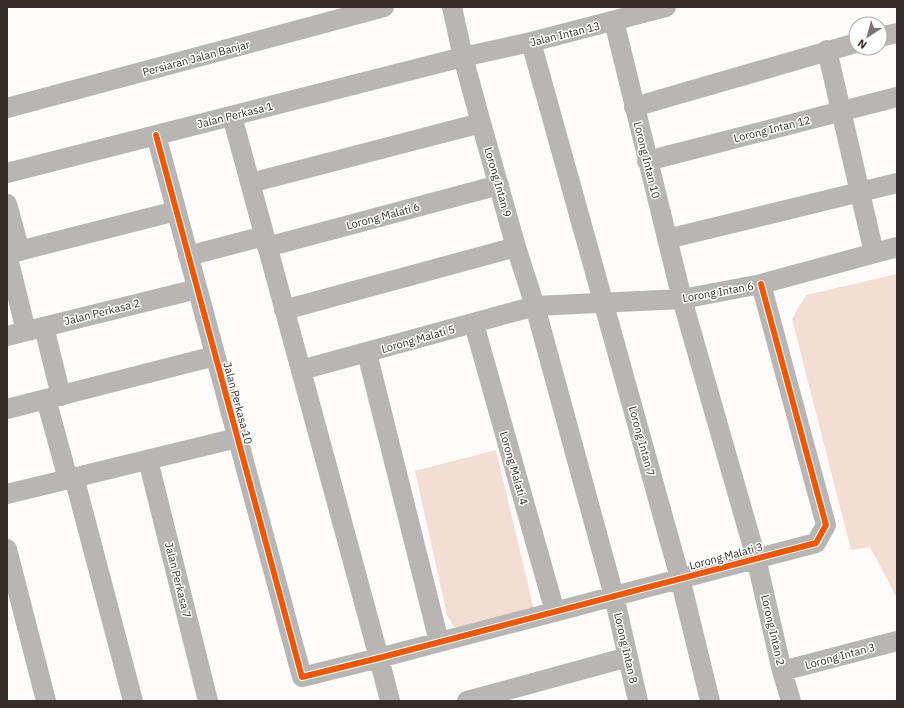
<svg xmlns="http://www.w3.org/2000/svg" width="904" height="708" font-family="'IBM Plex Sans',sans-serif">
<rect width="100%" height="100%" fill="#fdfbfa"/>
<path fill="#f4ddd2" d="M 897,274 L 897,598 L 870,547 L 851,550 L 792,319 L 806,295 Z
M 496,450 L 534,610 L 466,631 L 453,626 L 447,615 L 415,471 Z"/>
<g fill="none" stroke-linecap="round" stroke-linejoin="round">
<path stroke="#b8b5b4" stroke-width="20" d="M 452,7 L 463,57 L 481,123 L 516,247 L 535,306 L 614,596 L 638,701
M 614,21 L 682,299 L 756,558 L 782,671 L 791,701
M 880,37 L 897,33
M 531,42 L 680,578 L 710,701
M 827,50 L 874,253
M 634,107 L 856,43
M 7,108 L 384,7
M 232,116 L 379,658 L 390,701
M 156,135 L 302,677 L 379,658 L 816,543 L 826,525 L 761,284
M 647,161 L 897,97
M 7,173 L 463,57 L 531,42 L 666,7
M 250,183 L 481,123
M 7,204 L 20,251
M 667,239 L 897,183
M 267,247 L 499,185
M 7,254 L 176,211
M 7,254 L 26,331
M 188,256 L 264,236
M 284,310 L 516,247
M 474,324 L 555,612
M 44,327 L 61,396
M 7,336 L 197,289
M 367,353 L 439,642
M 301,370 L 535,306 L 682,299 L 761,284 L 897,247
M 46,399 L 68,479
M 7,409 L 215,356
M 148,460 L 208,701
M 74,477 L 133,701
M 7,494 L 237,438
M 7,549 L 46,701
M 782,671 L 897,641
M 467,701 L 628,657"/>
<defs>
<path id="cycleway" d="M 156,135 L 302,677 L 379,658 L 816,543 L 826,525 L 761,284"/>
</defs>
<use href="#cycleway" stroke="#fff" stroke-width="8"/>
<use href="#cycleway" stroke="#e8590c" stroke-width="6"/>
</g>
<g text-anchor="middle" dominant-baseline="central" stroke-width="3" stroke-linejoin="round" paint-order="stroke">
<g font-size="11" fill="#342d29" stroke="#fff">
<text transform="translate(565 34) rotate(-14)">Jalan Intan 13</text>
<text transform="translate(196 58) rotate(-15)">Persiaran Jalan Banjar</text>
<text transform="translate(235 115) rotate(-14)">Jalan Perkasa 1</text>
<text transform="translate(772 129) rotate(-14)">Lorong Intan 12</text>
<text transform="translate(647 160) rotate(76)">Lorong Intan 10</text>
<text transform="translate(498 182) rotate(74)">Lorong Intan 9</text>
<text transform="translate(383 216) rotate(-15)">Lorong Malati 6</text>
<text transform="translate(718 292) rotate(-10)">Lorong Intan 6</text>
<text transform="translate(102 312) rotate(-14)">Jalan Perkasa 2</text>
<text transform="translate(418 339) rotate(-16)">Lorong Malati 5</text>
<text transform="translate(238 403) rotate(75)">Jalan Perkasa 10</text>
<text transform="translate(642 441) rotate(75)">Lorong Intan 7</text>
<text transform="translate(514 468) rotate(74)">Lorong Malati 4</text>
<text transform="translate(726 556) rotate(-15)">Lorong Malati 3</text>
<text transform="translate(178 580) rotate(76)">Jalan Perkasa 7</text>
<text transform="translate(773 630) rotate(77)">Lorong Intan 2</text>
<text transform="translate(626 648) rotate(77)">Lorong Intan 8</text>
<text transform="translate(840 656) rotate(-15)">Lorong Intan 3</text>
</g>
</g>
<rect width="904" height="708" fill="none" stroke="#342d29" stroke-width="16"/>
<g transform="translate(868 36) rotate(216)"><circle r="19" fill="#ffffff" stroke="#aeaba9"/>
<path d="M0-3L7 15L0 10L-7 15Z" fill="#7a7572"/>
<text y="-6" font-size="11" font-weight="bold" text-anchor="middle" fill="#342d29">N</text>
</g>
</svg>
